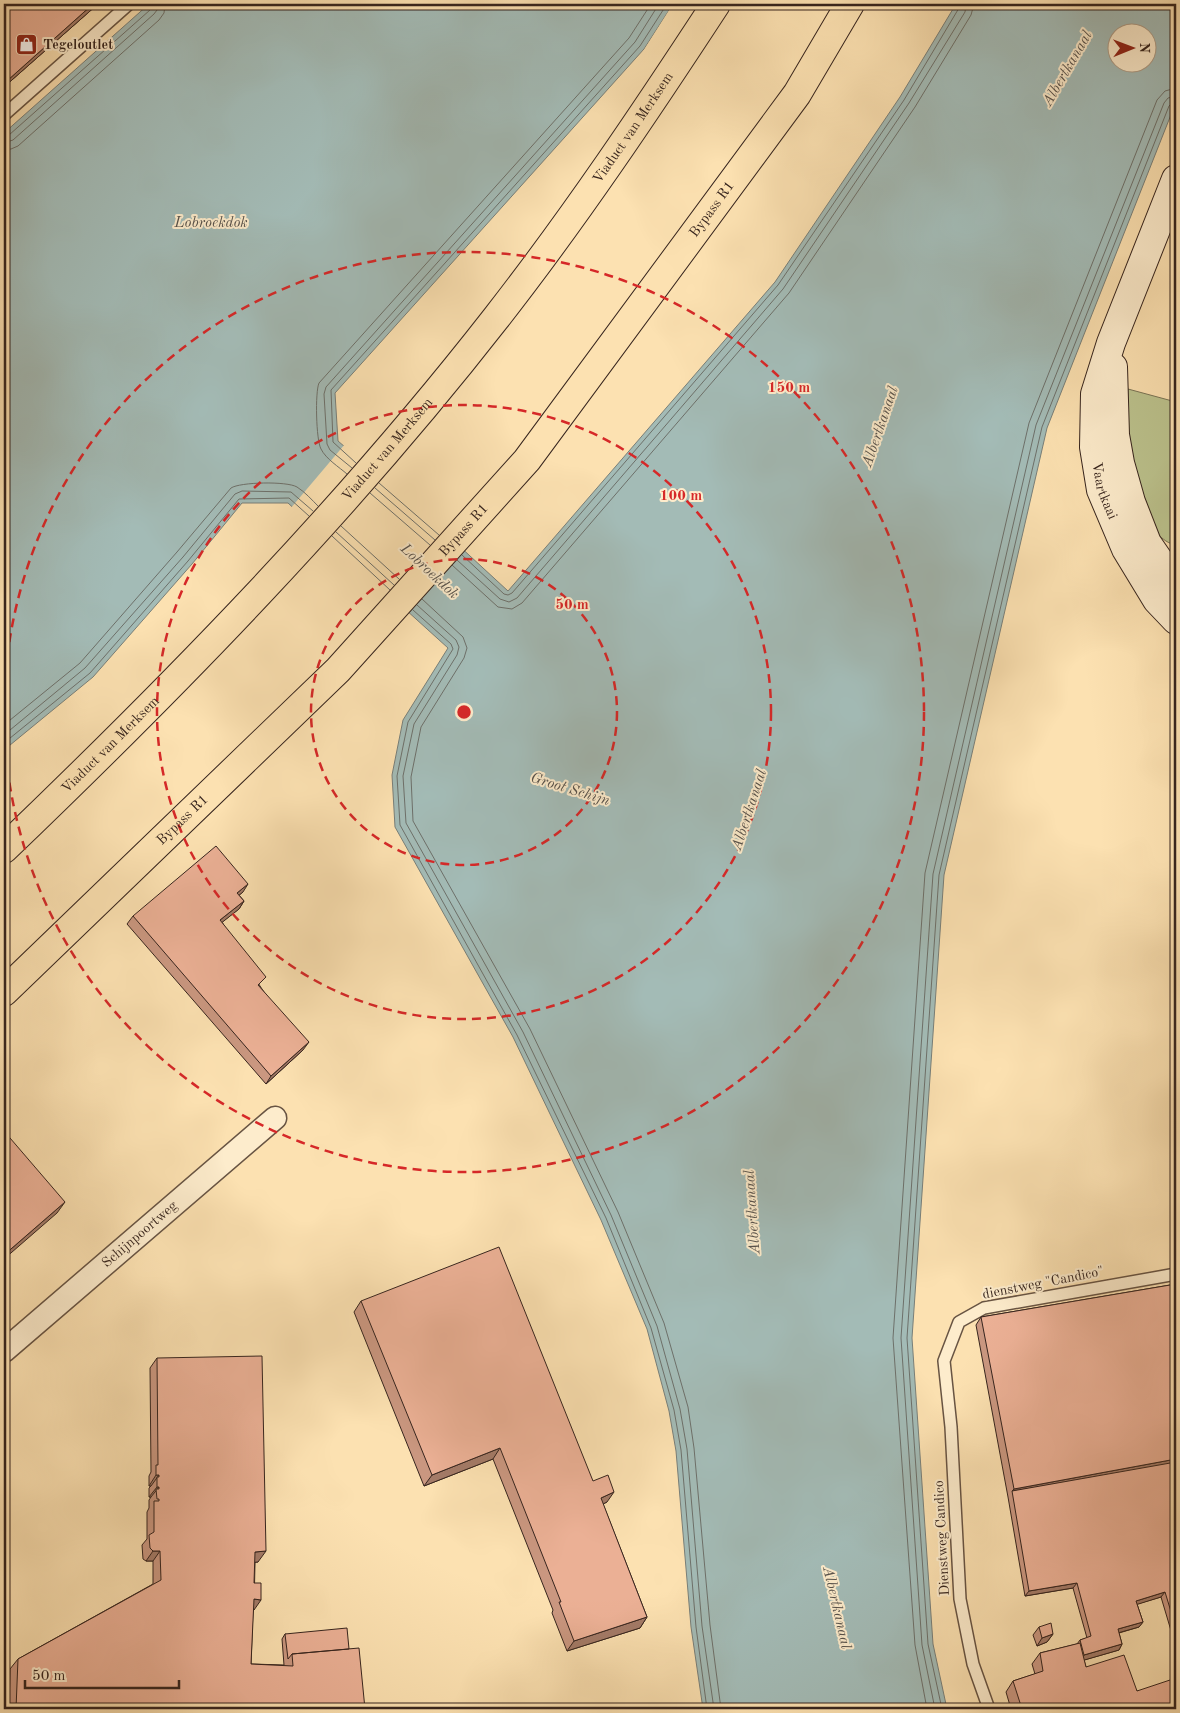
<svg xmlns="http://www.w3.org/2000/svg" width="1180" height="1713" font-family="'Old Standard TT',serif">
<rect width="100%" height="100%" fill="#fce1b1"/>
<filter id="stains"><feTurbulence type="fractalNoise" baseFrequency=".004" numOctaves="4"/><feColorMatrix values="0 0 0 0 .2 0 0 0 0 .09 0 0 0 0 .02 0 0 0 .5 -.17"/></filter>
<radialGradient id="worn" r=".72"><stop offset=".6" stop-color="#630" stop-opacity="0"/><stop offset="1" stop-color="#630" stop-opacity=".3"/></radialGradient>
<path fill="#bcc38e" stroke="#7a7456" d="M 1128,389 L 1176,402 L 1176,433 L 1172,449 L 1176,450 L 1176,545 C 1169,544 1162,539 1157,533 C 1146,521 1132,465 1130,448 C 1127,428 1127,408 1128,389 Z"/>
<path fill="#a3bbb6" stroke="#787f79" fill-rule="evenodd" d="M 149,4 L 673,4 L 644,49 L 335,393 L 338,441 L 444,532 L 508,591 L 775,282 L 900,97 L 956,4 L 1176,4 L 1176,102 L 1047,428 L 944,875 L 912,1338 L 933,1644 L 947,1709 L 703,1709 L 691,1627 L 676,1451 L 669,1411 L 647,1329 L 601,1220 L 513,1037 L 395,827 L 392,775 L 403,720 L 448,648 L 288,503 L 242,503 L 192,564 L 93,677 L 4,750 L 4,133 ZM 1118,32 L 1148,32 L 1148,62 L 1118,62 Z"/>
<path fill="#fce1b1" d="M 673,4 L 675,5 L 646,50 L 635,64 Z
M 345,444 L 445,530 L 388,598 L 290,509 Z"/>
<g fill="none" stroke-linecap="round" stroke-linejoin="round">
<path stroke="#6d706a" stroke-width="1" d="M 4,136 L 9,135 L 150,10 L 152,4
M 4,143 L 13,140 L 154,14 L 157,10 L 158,4
M 4,150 L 11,149 L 18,146 L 159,20 L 164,13 L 165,4
M 356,463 L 333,442 L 331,390 L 640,46 L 667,4
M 352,468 L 330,450 L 327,444 L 324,394 L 326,387 L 635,42 L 659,4
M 347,474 C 339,467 326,459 321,449 C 316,440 315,392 319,383 L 629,38 L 651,4
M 379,483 L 439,535
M 375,488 L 435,540
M 370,493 L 430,545
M 341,526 L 399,579
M 336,532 L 394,585
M 332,536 L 390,590
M 462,555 L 504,594 L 508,595 L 512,593 L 778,285 L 904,100 L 959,8 L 960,4
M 457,560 L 500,599 L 509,602 L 517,598 L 783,289 L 909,103 L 965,12 L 966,4
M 452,565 L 498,607 L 512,609 L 522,603 L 789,293 L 915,107 L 971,15 L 974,4
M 422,599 L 463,637 L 467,648 L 464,658 L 421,727 L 411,777 L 413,821 L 530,1029 L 618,1212 L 664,1323 L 688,1407 L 694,1448 L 710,1625 L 721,1709
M 417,605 L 456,640 L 459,647 L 457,655 L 414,724 L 403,776 L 406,823 L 523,1032 L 611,1215 L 657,1326 L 680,1409 L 687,1449 L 702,1626 L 714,1709
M 413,610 L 451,644 L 453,649 L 408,722 L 397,776 L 400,825 L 517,1035 L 606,1218 L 651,1328 L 674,1410 L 681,1450 L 696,1627 L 707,1709
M 4,725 L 80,663 L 177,552 L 231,488 C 240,482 287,481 297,487 C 305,492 312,500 318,506
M 4,735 L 85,668 L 183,557 L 235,494 L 242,491 L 291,492 L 313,511
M 4,743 L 90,673 L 188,561 L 239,499 L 289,498 L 309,516
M 927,1709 L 915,1645 L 893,1338 L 925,873 L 1029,423 L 1157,100 L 1165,91 L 1176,88
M 935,1709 L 922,1645 L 901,1338 L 933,874 L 1036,425 L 1164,103 L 1168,98 L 1176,96
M 942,1709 L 928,1644 L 907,1338 L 939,875 L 1042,427 L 1169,106 L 1172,103 L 1176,102"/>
<defs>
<path id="lane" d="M 4,115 L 129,4
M 989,1709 L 973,1664 L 960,1599 L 951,1427 L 944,1361 L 959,1322 L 984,1308 L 1176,1274"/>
<g id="street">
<path id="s1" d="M 4,1351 L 275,1118"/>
</g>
<g id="secondary">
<path id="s2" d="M 1176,179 L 1111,343 L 1095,394 L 1094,447 L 1101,490 L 1126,549 L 1157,600 L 1176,620"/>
<path d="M 1113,367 L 1115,435 L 1120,463 L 1131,502 L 1147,543 L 1176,585"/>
</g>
<g id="highway">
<path id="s3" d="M 4,849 C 178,682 347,509 496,318 C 575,217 646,111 716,4"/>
<path id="s4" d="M 4,992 L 338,670 L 527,460 L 797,94 L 850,4"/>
</g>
</defs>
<use href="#lane" stroke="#685443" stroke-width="14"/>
<use href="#street" stroke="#685443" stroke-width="25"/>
<use href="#secondary" stroke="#37251e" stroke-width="30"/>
<use href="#highway" stroke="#37251e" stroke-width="30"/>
<use href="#lane" stroke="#fdeccc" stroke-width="11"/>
<use href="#street" stroke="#fdeccc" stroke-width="22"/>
<use href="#secondary" stroke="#fdeccc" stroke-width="28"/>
<use href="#highway" stroke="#fce1b1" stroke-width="28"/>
</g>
<path fill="#ca9780" stroke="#37251e" d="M 4,4 L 98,4 L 4,87 Z
M 1176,433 L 1176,450 L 1172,449 Z
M 243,892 L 239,895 L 244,901 L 239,909 L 222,922 L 260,986 L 303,1050 L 266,1084 L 127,924 L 133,916 Z
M 1176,1284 L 1176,1632 L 1172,1634 L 1161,1597 L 1137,1604 L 1143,1622 L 1139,1627 L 1119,1633 L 1122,1644 L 1119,1650 L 1084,1660 L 1086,1667 L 1176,1709 L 1011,1709 L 1006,1692 L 1013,1681 L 1035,1674 L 1032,1664 L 1040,1653 L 1077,1644 L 1080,1640 L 1087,1638 L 1073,1588 L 1025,1596 L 1008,1497 L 976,1325 L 981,1317 Z
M 361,1301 L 593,1481 L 607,1502 L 603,1504 L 647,1617 L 640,1628 L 567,1651 L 552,1613 L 553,1610 L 493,1459 L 424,1486 L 354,1312 Z
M 157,1358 L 258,1562 L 255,1562 L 254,1610 L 253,1610 L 251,1664 L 284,1665 L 282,1639 L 285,1634 L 349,1649 L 365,1709 L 9,1709 L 10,1669 L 18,1659 L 153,1584 L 153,1561 L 146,1561 L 143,1559 L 142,1545 L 147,1539 L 147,1512 L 149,1508 L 149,1500 L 151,1497 L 149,1497 L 149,1488 L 151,1486 L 149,1486 L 149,1476 L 151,1472 L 150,1368 Z
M 1039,1627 L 1053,1634 L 1047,1642 L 1037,1646 L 1033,1635 Z"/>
<path fill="#a47b68" stroke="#37251e" d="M 93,4 L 98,4 L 4,87 L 4,85 L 8,80 Z
M 1174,447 L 1176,447 L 1176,450 L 1172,449 Z
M 248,884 L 243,892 L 232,901 L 237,893 Z
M 244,901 L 239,909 L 215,928 L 220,920 Z
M 309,1042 L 303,1050 L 266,1084 L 271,1076 Z
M 65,1202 L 57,1213 L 4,1259 L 4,1255 Z
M 500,1448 L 493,1459 L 424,1486 L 432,1475 Z
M 1176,1459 L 1176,1466 L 1012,1491 L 1014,1489 Z
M 156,1475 L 159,1475 L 151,1486 L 149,1486 Z
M 157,1487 L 159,1487 L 151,1497 L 149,1497 Z
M 614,1492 L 607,1502 L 593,1509 L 601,1498 Z
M 153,1551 L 160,1551 L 153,1561 L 146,1561 Z
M 266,1551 L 258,1562 L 247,1563 L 255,1552 Z
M 1077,1583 L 1073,1588 L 1025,1596 L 1029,1591 Z
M 1165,1592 L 1161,1597 L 1132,1606 L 1136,1601 Z
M 254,1599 L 261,1600 L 254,1610 L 246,1610 Z
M 647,1617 L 640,1628 L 567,1651 L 574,1641 Z
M 1143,1622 L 1139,1627 L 1114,1634 L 1118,1629 Z
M 1176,1628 L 1176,1632 L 1172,1634 Z
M 1053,1634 L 1047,1642 L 1037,1646 L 1042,1638 Z
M 1122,1644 L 1119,1650 L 1081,1661 L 1084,1655 Z"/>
<path fill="#ebb095" stroke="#37251e" d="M 4,4 L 93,4 L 8,80 L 4,75 Z
M 1176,438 L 1176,447 L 1174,447 Z
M 216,846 L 248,884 L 237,893 L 244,901 L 220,920 L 266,977 L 258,985 L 309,1042 L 271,1076 L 133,916 Z
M 4,1131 L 65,1202 L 4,1255 Z
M 499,1247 L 593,1481 L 608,1475 L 614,1492 L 601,1498 L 647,1617 L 574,1641 L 559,1602 L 561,1602 L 500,1448 L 432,1475 L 361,1301 Z
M 1176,1284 L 1176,1459 L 1014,1489 L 981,1317 Z
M 262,1356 L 266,1551 L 255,1552 L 254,1583 L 261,1583 L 261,1600 L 254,1599 L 251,1664 L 293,1666 L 292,1654 L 359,1648 L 365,1709 L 16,1709 L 18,1659 L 161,1580 L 160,1551 L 153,1551 L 150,1548 L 149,1535 L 154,1532 L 154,1501 L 159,1501 L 159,1499 L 157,1499 L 156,1489 L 159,1489 L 159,1487 L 157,1487 L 157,1477 L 159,1477 L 159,1475 L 156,1475 L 156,1465 L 158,1465 L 157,1358 Z
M 1176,1462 L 1176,1628 L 1165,1592 L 1136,1601 L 1143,1622 L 1118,1629 L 1122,1644 L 1084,1655 L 1080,1640 L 1091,1636 L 1077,1583 L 1029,1591 L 1012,1491 Z
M 1051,1623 L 1053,1634 L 1042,1638 L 1039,1627 Z
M 347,1628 L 349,1649 L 292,1654 L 288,1659 L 285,1634 Z
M 1080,1643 L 1086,1667 L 1124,1655 L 1137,1691 L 1176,1678 L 1176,1709 L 1022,1709 L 1013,1681 L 1043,1671 L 1040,1653 Z"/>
<g fill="none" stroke="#d62828" stroke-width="2.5" stroke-dasharray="9 6">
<circle cx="464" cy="712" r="153"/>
<circle cx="464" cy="712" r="307"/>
<circle cx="464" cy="712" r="460"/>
</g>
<defs>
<symbol id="shop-square" viewBox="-11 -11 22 22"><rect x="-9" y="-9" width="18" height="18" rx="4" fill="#8f2418" stroke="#fdeccc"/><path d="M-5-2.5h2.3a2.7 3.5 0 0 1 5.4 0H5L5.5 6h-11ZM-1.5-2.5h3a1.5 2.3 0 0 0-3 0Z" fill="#fff"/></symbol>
</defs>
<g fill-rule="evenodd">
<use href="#shop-square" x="14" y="32" width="25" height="25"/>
</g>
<g text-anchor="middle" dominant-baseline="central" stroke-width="4" stroke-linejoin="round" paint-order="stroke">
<g font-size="14" font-weight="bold" fill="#37251e" stroke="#fdeccc" text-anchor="start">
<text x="43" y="45">Tegeloutlet</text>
</g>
<g font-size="14" fill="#37251e" stroke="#fdeccc">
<text stroke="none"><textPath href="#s3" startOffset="959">Viaduct van Merksem</textPath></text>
<text stroke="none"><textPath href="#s4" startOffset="1058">Bypass R1</textPath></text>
<text stroke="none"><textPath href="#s3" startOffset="554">Viaduct van Merksem</textPath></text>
<text stroke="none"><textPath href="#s2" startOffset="328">Vaartkaai</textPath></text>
<text stroke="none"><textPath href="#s4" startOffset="652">Bypass R1</textPath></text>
<text stroke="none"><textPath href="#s3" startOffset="149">Viaduct van Merksem</textPath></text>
<text stroke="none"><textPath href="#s4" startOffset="248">Bypass R1</textPath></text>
<text stroke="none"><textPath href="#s1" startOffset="179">Schijnpoortweg</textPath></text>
<text transform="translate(1043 1283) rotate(-11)">dienstweg "Candico"</text>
<text transform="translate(942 1538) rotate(-93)">Dienstweg Candico</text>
</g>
<g font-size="15" font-style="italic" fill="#57524c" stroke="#fdeccc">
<text transform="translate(1068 69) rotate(-60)">Albertkanaal</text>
<text x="211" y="223">Lobroekdok</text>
<text transform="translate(881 427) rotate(-71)">Albertkanaal</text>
<text transform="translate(429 572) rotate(43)">Lobroekdok</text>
<text transform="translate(570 790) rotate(17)">Groot Schijn</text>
<text transform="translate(750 810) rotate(-72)">Albertkanaal</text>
<text transform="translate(753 1212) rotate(-94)">Albertkanaal</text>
<text transform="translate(836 1608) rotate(77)">Albertkanaal</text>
</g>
</g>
<circle cx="464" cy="712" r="8" fill="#d62828" stroke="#fdeccc" stroke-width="2.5"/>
<g font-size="15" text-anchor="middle" font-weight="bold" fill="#d62828" stroke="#fdeccc" stroke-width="4" stroke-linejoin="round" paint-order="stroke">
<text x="789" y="392">150 m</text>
<text x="681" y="500">100 m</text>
<text x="572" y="609">50 m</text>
</g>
<rect width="1180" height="1713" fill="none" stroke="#fce1b1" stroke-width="20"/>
<rect x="5" y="5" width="1170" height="1703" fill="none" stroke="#37251e" stroke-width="2.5"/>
<rect x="10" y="10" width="1160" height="1693" fill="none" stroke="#37251e"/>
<g transform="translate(1132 48) rotate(89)"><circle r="24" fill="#fdeccc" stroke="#ae9c86"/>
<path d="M0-4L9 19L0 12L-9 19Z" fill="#8f2418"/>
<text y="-8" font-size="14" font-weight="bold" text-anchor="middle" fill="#37251e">N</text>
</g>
<path d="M25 1680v8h154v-8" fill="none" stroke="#37251e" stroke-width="2.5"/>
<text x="32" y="1680" font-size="15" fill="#37251e" stroke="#fdeccc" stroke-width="4" paint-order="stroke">50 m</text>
<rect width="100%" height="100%" filter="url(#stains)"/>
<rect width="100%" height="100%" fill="url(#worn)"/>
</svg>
